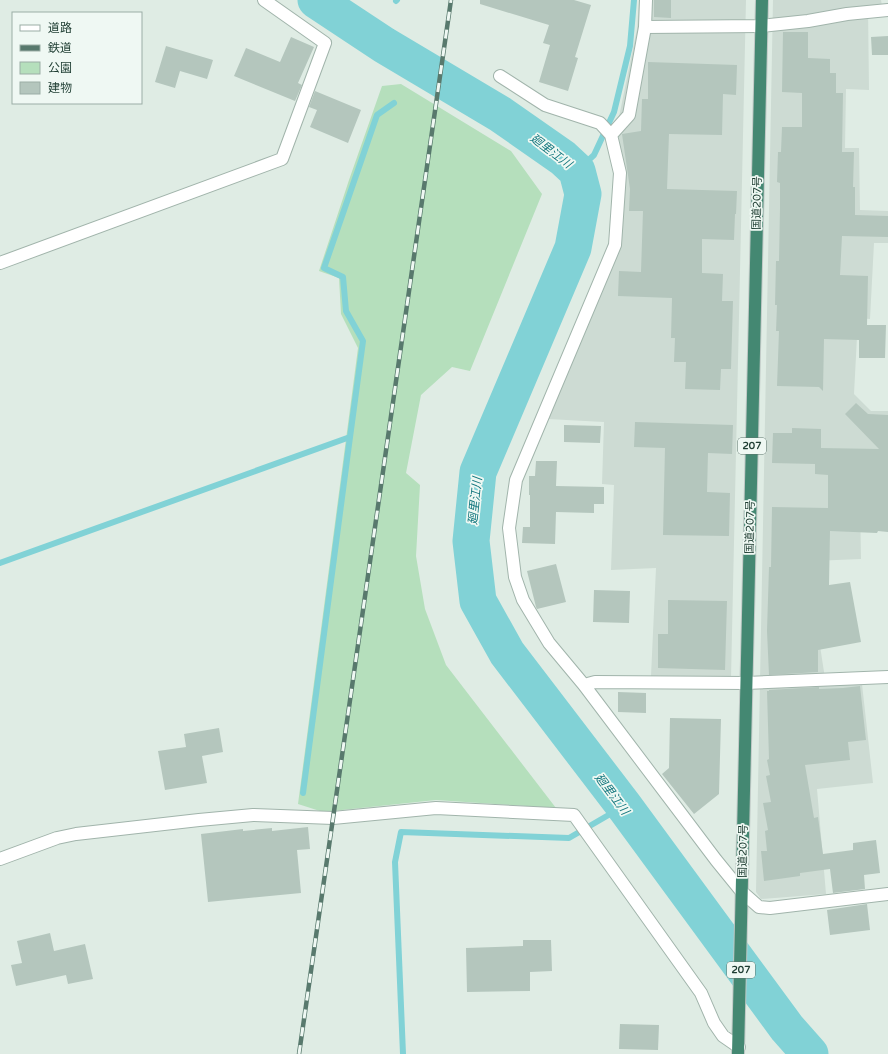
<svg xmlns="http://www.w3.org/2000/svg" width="888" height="1054" font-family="'Varela Round','Noto Sans JP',sans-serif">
<rect width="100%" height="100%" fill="#dfece4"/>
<path fill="#cddbd3" d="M 639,0 L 746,0 L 731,678 L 651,676 L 656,568 L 611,570 L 614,485 L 602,484 L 604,422 L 548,419 L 621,246 L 624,175 L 613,130 L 619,117 L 637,29 Z
M 773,0 L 881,0 L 882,6 L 868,8 L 869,90 L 846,89 L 845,148 L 859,148 L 860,210 L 888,211 L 888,243 L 874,243 L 870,319 L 858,318 L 854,394 L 871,411 L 888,411 L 888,475 L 860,504 L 861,559 L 812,561 L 813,600 L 826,685 L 862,684 L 873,783 L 817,789 L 826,894 L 761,899 L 756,892 Z"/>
<path fill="#b5dfbc" d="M 401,84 L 511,151 L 542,194 L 470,371 L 452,367 L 421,395 L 406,473 L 420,485 L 416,556 L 425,609 L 446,665 L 556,808 L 436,800 L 323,812 L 298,804 L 358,348 L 341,314 L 339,278 L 319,271 L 349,180 L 382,86 Z"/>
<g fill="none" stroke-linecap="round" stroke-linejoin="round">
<path stroke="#81d2d6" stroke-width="6" d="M 396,1 L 397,0
M 577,171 L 594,155 L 614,112 L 630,46 L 634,0
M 0,563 L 350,437 L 363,341 L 346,311 L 343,277 L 324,268 L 377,115 L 394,103
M 303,793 L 350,437
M 403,1054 L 395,862 L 401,832 L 569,838 L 624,806"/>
<path stroke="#81d2d6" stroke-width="37" d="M 316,0 L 384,45 L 500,114 L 563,158 L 577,171 L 583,194 L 573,248 L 478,472 L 471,541 L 478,601 L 507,653 L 624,806 L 787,1028 L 810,1054"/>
</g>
<path fill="#b4c6bd" d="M 480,0 L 574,0 L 591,5 L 575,57 L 578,58 L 568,91 L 539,82 L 550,45 L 543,43 L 549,25 L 480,4 Z
M 654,0 L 671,0 L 671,18 L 654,17 Z
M 783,32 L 808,32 L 808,58 L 830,59 L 830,73 L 836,73 L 836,93 L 843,93 L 842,152 L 854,152 L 853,187 L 855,187 L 855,215 L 888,216 L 888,237 L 842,236 L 840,275 L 868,276 L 867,325 L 886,325 L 885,358 L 859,358 L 859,340 L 824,339 L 823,391 L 819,387 L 777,386 L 779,331 L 776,331 L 777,305 L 775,305 L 776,261 L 779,261 L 780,208 L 780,183 L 777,182 L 778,152 L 781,152 L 782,127 L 802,127 L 802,93 L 782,92 Z
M 888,36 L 888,55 L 872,55 L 871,37 Z
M 291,37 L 314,47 L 298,83 L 302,85 L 295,101 L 234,76 L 246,48 L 280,62 Z
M 166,46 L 213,60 L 207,79 L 180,71 L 175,88 L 155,82 Z
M 648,62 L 737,65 L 736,95 L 723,94 L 722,135 L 669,134 L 667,189 L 737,191 L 736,214 L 735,214 L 734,240 L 702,239 L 702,273 L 723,274 L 722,301 L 733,301 L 731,369 L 721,369 L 720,390 L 685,389 L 686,362 L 674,362 L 675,338 L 671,338 L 672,298 L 618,296 L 619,271 L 641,272 L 643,211 L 629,211 L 630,189 L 622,134 L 641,131 L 642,99 L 648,99 Z
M 315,91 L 361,110 L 348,143 L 310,127 L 317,110 L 309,107 Z
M 856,403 L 868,414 L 888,415 L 888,532 L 878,531 L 877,533 L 830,531 L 829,585 L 850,582 L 861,642 L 818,650 L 818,672 L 769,675 L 767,631 L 769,567 L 771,567 L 772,507 L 828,508 L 828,475 L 815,474 L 815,464 L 772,463 L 773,433 L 792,433 L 792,428 L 821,429 L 821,448 L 879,449 L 845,414 Z
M 635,422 L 733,425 L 732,454 L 708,453 L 707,492 L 730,493 L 729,536 L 663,535 L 665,448 L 634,447 Z
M 564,425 L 601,426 L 600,443 L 564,442 Z
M 536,461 L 557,461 L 556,486 L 604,487 L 604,504 L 594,504 L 594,513 L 556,512 L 555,544 L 522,543 L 523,527 L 530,527 L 530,495 L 529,495 L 529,476 L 535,476 Z
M 556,564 L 566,602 L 537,609 L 536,607 L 527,571 Z
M 594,590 L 630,591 L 629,623 L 593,622 Z
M 668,600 L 727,601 L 725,670 L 658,668 L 658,634 L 668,634 Z
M 860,686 L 866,740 L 848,742 L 850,760 L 805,765 L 814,818 L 818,817 L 823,854 L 853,850 L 853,843 L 876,840 L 880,873 L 864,875 L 865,889 L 833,893 L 830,869 L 800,873 L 800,876 L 764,881 L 761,851 L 767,851 L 765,831 L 768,830 L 763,803 L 771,802 L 766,776 L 770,775 L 767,760 L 769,759 L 767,691 L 769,691 L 769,690 L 819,687 L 819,689 L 843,688 Z
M 618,692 L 646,693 L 646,713 L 618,712 Z
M 670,718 L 721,719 L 719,794 L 694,814 L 662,774 L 669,768 Z
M 219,728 L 223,752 L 202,756 L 207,783 L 165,790 L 158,751 L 186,747 L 184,734 Z
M 308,827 L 310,849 L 297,850 L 301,893 L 208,902 L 201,834 L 243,829 L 243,831 L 272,828 L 272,831 Z
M 867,904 L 870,930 L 830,935 L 827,910 Z
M 50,933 L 54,951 L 85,944 L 93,979 L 68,984 L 66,975 L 16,986 L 11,965 L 22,963 L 17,941 Z
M 523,940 L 551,940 L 552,971 L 530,972 L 530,991 L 467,992 L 466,948 L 523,946 Z
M 620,1024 L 659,1025 L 658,1050 L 619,1049 Z"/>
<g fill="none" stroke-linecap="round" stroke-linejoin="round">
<defs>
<path id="minor" d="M 646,0 L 645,27 L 629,115 L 611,135 L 620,173 L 615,245 L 516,480 L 509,528 L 515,577 L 523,600 L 549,643 L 584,685 L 716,860 L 742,892 L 759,907 L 770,908 L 888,894
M 645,27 L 761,26 L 808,21 L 847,14 L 888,10
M 500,76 L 545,105 L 600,123 L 611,135
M 0,263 L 282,159 L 325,43 L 264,0
M 584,685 L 595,682 L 746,683 L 888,677
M 0,859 L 57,838 L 76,834 L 199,820 L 253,815 L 333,818 L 436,808 L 574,815 L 701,993 L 714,1023 L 723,1036 L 739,1047"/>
<path id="trunk" d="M 738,1054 L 762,0"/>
</defs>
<use href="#minor" stroke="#a1b4ab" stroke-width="14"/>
<use href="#trunk" stroke="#c0c9c6" stroke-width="14"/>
<use href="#minor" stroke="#fff" stroke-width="12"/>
<use href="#trunk" stroke="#448872" stroke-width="12"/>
<defs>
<path id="rail" d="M 299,1054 L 451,0"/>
</defs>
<use href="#rail" stroke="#58796d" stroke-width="4.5"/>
<use href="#rail" stroke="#eff8f3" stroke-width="3" stroke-dasharray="9" stroke-linecap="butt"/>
</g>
<g text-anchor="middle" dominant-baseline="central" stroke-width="3.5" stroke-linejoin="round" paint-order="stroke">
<g fill="#eff8f3" stroke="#5d756c" stroke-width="1">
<rect x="738" y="438" width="28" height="16" rx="3"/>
<rect x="727" y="962" width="28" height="16" rx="3"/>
</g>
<g font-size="10" font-weight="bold" fill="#1e3d32">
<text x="752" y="446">207</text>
<text x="741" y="970">207</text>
</g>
<g font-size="11" fill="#1e3d32" stroke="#eff8f3">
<text transform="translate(757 203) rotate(-89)">国道207号</text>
<text transform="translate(750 527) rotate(-89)">国道207号</text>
<text transform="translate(743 851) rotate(-89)">国道207号</text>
</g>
<g font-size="12" font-style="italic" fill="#13777e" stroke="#eff8f3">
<text transform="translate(551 151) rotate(37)">廻里江川</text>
<text transform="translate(475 501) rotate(-84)">廻里江川</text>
<text transform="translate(612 794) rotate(53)">廻里江川</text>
</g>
</g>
<rect x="12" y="12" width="130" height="92" fill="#eff8f3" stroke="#9bada6"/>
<rect x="20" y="25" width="20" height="6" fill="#ffffff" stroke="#9bada6"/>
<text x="48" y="32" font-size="12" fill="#1e3d32">道路</text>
<rect x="20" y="45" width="20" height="6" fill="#58796d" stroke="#9bada6"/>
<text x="48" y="52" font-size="12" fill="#1e3d32">鉄道</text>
<rect x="20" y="62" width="20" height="12" fill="#b5dfbc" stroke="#9bada6"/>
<text x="48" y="72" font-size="12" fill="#1e3d32">公園</text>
<rect x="20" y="82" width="20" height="12" fill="#b4c6bd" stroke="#9bada6"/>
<text x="48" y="92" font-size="12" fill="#1e3d32">建物</text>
</svg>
